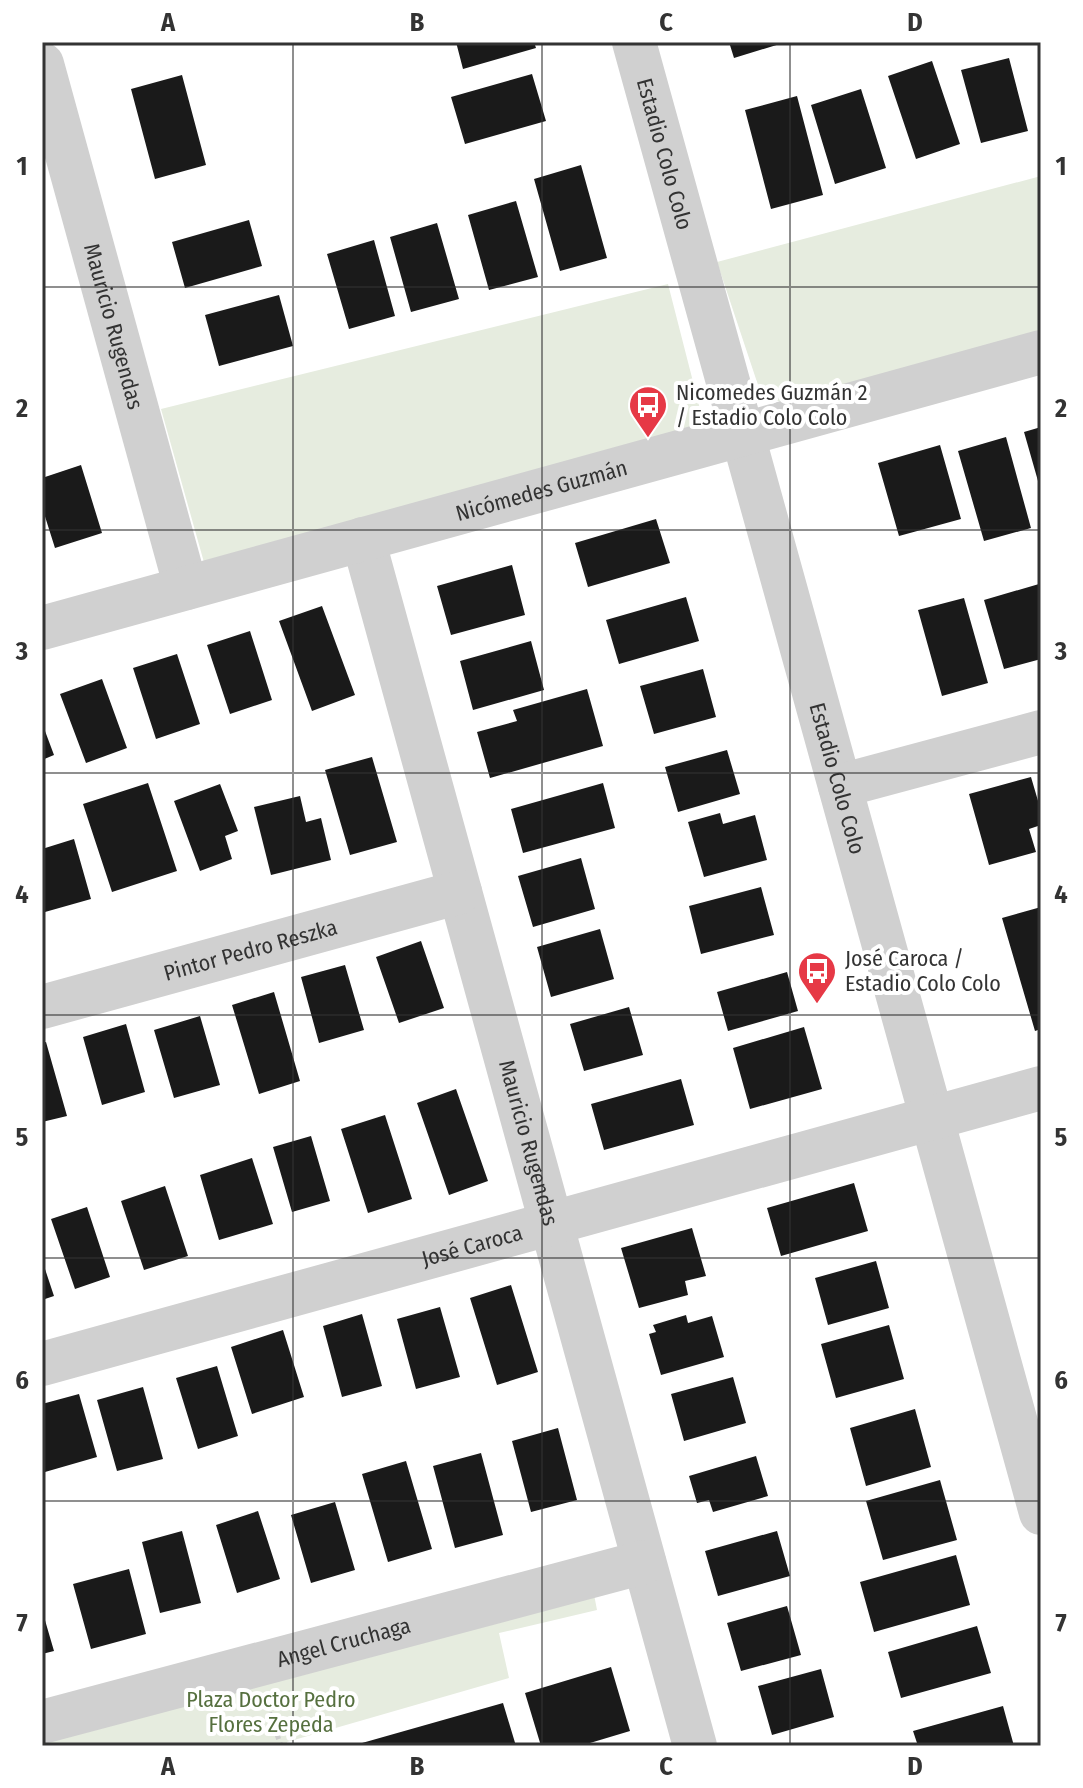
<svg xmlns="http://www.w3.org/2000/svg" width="1083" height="1788" font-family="'Fira Sans Condensed',sans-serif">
<rect width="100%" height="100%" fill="#fff"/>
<path fill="#e6ecdf" d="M 1041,176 L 1041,334 L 788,405 L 761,394 L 717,262 Z
M 668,284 L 700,409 L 685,436 L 205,566 L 161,409 Z
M 593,1589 L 597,1610 L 499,1633 L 509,1678 L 287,1742 L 288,1746 L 42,1746 L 42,1737 Z"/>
<path fill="#1a1a1a" d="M 456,42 L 534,42 L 536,48 L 463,69 Z
M 729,42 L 783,42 L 783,43 L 734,58 Z
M 1009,58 L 1028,131 L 981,143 L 961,70 Z
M 932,61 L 960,144 L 916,159 L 888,76 Z
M 532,74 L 546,121 L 465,144 L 451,97 Z
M 182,75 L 206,165 L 155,179 L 131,89 Z
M 861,89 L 886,168 L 835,184 L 811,105 Z
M 797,96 L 823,195 L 771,209 L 745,110 Z
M 581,165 L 607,258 L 560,271 L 534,179 Z
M 516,201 L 538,277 L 489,290 L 468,215 Z
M 249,220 L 262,266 L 185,288 L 172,242 Z
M 437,223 L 459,299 L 411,312 L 390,237 Z
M 374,240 L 395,316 L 349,329 L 327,254 Z
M 279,295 L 293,346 L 219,366 L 205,315 Z
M 1041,427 L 1041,488 L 1040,488 L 1024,432 Z
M 1006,437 L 1031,528 L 984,541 L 958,451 Z
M 940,445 L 961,519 L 899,536 L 878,463 Z
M 81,465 L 102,533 L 55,548 L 42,507 L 42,478 Z
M 656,519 L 670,563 L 588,587 L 575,543 Z
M 512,565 L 525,615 L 451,635 L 437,586 Z
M 1039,584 L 1041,659 L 1004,669 L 984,600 Z
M 686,597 L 699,641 L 619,664 L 606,620 Z
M 964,598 L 988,683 L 942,696 L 918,610 Z
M 322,606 L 355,695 L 312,711 L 279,621 Z
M 250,631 L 272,700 L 230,714 L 207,645 Z
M 531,641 L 544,690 L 473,710 L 460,661 Z
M 177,654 L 200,724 L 156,739 L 133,668 Z
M 703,669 L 716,717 L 654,734 L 640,686 Z
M 102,679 L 127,748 L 86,763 L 60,694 Z
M 587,689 L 603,746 L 490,778 L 477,732 L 517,721 L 513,710 Z
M 42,723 L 54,755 L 42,760 Z
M 727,750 L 740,794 L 678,812 L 665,767 Z
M 372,757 L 397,842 L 350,855 L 325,770 Z
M 1031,777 L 1041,811 L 1041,825 L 1029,829 L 1036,852 L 989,865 L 969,794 Z
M 148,783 L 177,871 L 112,892 L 83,804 Z
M 603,783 L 615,828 L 523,853 L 511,809 Z
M 220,784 L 238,831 L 225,836 L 232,859 L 200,871 L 174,801 Z
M 300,796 L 306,822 L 321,818 L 331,860 L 271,875 L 254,807 Z
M 720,813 L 723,824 L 755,815 L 767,860 L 704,877 L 688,822 Z
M 74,839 L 91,899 L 45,912 L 42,900 L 42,849 Z
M 581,858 L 595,909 L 533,927 L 518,876 Z
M 761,887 L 774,935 L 701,954 L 689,906 Z
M 1041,907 L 1041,1029 L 1035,1031 L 1002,918 Z
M 600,929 L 614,979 L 551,997 L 537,947 Z
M 421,941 L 444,1008 L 399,1023 L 376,957 Z
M 345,965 L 364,1030 L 319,1043 L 301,977 Z
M 787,972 L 798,1011 L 728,1031 L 717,992 Z
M 274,992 L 300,1081 L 259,1094 L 232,1005 Z
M 629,1007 L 643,1055 L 584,1071 L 570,1024 Z
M 200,1016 L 220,1085 L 174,1098 L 154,1030 Z
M 126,1024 L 145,1092 L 102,1105 L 83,1037 Z
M 804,1027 L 822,1089 L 750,1109 L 733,1048 Z
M 46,1042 L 67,1116 L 42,1122 L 42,1043 Z
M 681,1079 L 694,1125 L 604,1150 L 591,1104 Z
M 456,1089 L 488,1181 L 449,1195 L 417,1103 Z
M 385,1115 L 412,1199 L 368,1213 L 341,1129 Z
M 311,1136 L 330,1201 L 292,1212 L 273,1147 Z
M 252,1158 L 273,1224 L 219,1240 L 200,1175 Z
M 854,1183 L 868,1231 L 781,1256 L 767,1208 Z
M 165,1186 L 188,1256 L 144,1270 L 121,1201 Z
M 87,1207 L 110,1277 L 75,1289 L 51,1219 Z
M 692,1228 L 706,1276 L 685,1281 L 688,1295 L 639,1308 L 621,1248 Z
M 42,1260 L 54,1296 L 42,1300 Z
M 876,1261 L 889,1308 L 828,1325 L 815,1278 Z
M 511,1285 L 538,1372 L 497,1385 L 470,1298 Z
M 440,1307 L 460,1377 L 416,1389 L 397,1319 Z
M 362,1314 L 382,1386 L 342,1397 L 323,1326 Z
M 686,1315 L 688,1323 L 712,1316 L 724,1357 L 661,1375 L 649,1334 L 656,1332 L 653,1325 Z
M 889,1325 L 904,1379 L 836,1398 L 821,1344 Z
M 283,1330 L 304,1397 L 252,1414 L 231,1347 Z
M 217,1366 L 238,1436 L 198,1449 L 176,1378 Z
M 733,1377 L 746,1423 L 684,1441 L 671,1394 Z
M 143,1387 L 163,1459 L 117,1471 L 97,1400 Z
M 79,1394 L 97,1457 L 45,1472 L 42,1462 L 42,1404 Z
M 915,1409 L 931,1467 L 866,1486 L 850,1428 Z
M 558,1428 L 577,1500 L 531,1512 L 512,1441 Z
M 481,1453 L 503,1535 L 455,1548 L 433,1466 Z
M 756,1456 L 768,1496 L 713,1512 L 709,1500 L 697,1503 L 689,1476 Z
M 406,1461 L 432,1549 L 388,1562 L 362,1474 Z
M 940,1480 L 957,1540 L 883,1560 L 866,1501 Z
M 335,1502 L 355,1570 L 311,1583 L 291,1515 Z
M 258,1511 L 280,1579 L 237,1593 L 216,1525 Z
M 182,1531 L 201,1603 L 160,1613 L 142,1542 Z
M 777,1531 L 790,1576 L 718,1596 L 705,1551 Z
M 956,1555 L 970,1605 L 874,1632 L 860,1582 Z
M 129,1569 L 146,1634 L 91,1649 L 73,1584 Z
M 787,1606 L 801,1655 L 741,1671 L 727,1623 Z
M 42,1610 L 54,1651 L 42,1654 Z
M 977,1626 L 991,1673 L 901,1698 L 888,1652 Z
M 611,1667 L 630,1731 L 580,1746 L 541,1746 L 525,1693 Z
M 821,1669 L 834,1717 L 772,1735 L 758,1686 Z
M 503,1703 L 516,1746 L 356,1746 L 355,1745 Z
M 1003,1706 L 1014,1746 L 918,1746 L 913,1731 Z"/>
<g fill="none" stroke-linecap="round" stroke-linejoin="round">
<path stroke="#cdcdcd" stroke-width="5" stroke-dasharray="4 4" stroke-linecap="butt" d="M 267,1705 L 281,1746"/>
<g stroke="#d0d0d0" stroke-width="44">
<path id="s1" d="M 634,42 L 1041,1513"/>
<path id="s2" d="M 42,64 L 186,588"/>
<path id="s3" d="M 363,539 L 695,1746"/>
<path id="s4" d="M 42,628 L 1041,352"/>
<path d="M 840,786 L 1041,732"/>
<path id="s5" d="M 42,1007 L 460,892"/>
<path id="s6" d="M 42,1364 L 1041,1088"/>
<path id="s7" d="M 42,1722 L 644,1562"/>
</g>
</g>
<path fill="none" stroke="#333" stroke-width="2" stroke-opacity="0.55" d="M 293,42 L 293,1746M 542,42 L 542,1746M 790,42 L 790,1746M 42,287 L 1041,287M 42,530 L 1041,530M 42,773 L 1041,773M 42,1015 L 1041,1015M 42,1258 L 1041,1258M 42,1501 L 1041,1501"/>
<defs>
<symbol id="bus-pin" viewBox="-11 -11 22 30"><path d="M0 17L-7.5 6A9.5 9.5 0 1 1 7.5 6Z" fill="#e63946" stroke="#fff"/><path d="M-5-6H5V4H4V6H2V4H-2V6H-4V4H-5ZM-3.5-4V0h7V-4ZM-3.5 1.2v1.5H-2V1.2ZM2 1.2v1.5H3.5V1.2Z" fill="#fff"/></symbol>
</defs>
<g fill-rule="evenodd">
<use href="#bus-pin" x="626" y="383" width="44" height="60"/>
<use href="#bus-pin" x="795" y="949" width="44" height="60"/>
</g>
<g text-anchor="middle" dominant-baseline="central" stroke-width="8" stroke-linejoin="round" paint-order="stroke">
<g font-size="22" fill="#333" stroke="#fff">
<text stroke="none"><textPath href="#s1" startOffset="116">Estadio Colo Colo</textPath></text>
<text stroke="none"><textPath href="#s2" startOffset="272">Mauricio Rugendas</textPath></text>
<text stroke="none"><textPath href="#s4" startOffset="518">Nicómedes Guzmán</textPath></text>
<text stroke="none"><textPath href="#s1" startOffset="764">Estadio Colo Colo</textPath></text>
<text stroke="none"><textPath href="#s5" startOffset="216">Pintor Pedro Reszka</textPath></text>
<text stroke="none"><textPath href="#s3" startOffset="626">Mauricio Rugendas</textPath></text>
<text stroke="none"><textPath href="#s6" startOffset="446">José Caroca</textPath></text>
<text stroke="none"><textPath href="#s7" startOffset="312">Angel Cruchaga</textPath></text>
</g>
<g font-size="22" fill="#333" stroke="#fff" text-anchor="start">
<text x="676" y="392">Nicomedes Guzmán 2<tspan x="676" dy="25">/ Estadio Colo Colo</tspan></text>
<text x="845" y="958">José Caroca /<tspan x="845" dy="25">Estadio Colo Colo</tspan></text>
</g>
<g font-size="22" fill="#56703f" stroke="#fff">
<text x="271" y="1699">Plaza Doctor Pedro<tspan x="271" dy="25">Flores Zepeda</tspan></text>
</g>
</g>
<rect width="1083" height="1788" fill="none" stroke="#ffffff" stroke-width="88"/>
<rect x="44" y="44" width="995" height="1700" fill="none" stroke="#333" stroke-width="3"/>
<g font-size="26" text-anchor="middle" font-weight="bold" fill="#333">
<text x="168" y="31">A</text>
<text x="417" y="31">B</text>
<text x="666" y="31">C</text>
<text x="915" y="31">D</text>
<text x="22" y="175">1</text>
<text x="1061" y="175">1</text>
<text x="22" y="417">2</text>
<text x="1061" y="417">2</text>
<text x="22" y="660">3</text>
<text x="1061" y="660">3</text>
<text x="22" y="903">4</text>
<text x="1061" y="903">4</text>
<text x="22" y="1146">5</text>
<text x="1061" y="1146">5</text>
<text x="22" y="1389">6</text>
<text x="1061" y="1389">6</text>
<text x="22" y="1632">7</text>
<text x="1061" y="1632">7</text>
<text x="168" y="1775">A</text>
<text x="417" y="1775">B</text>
<text x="666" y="1775">C</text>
<text x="915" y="1775">D</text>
</g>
</svg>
